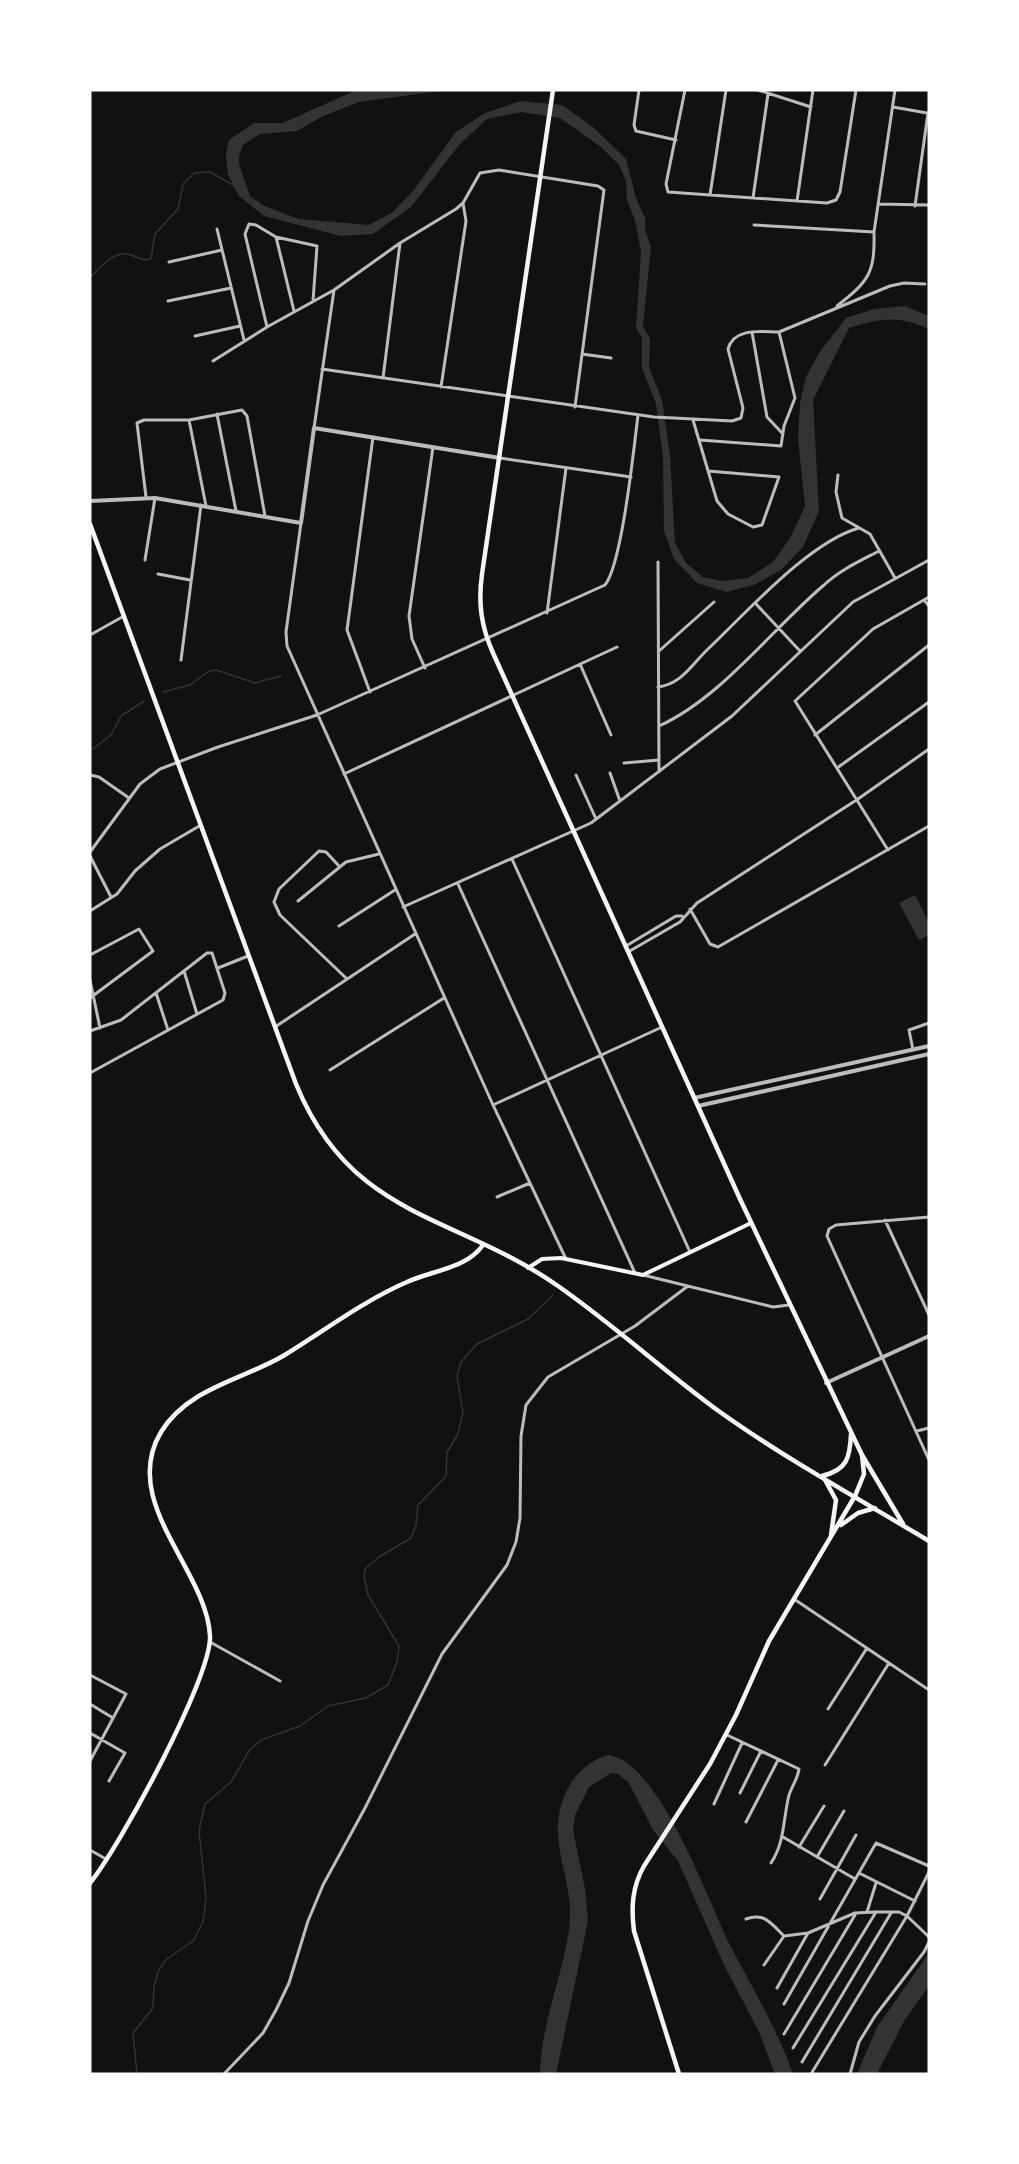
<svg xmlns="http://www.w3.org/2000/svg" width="1019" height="2164" font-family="'Public Sans',sans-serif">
<rect width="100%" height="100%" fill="#111"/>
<path fill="#333" d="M 447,90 L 359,102 L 323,116 L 297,131 L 260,134 L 243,145 L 239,156 L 239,164 L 250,196 L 264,206 L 299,219 L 369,225 L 393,212 L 413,191 L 456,132 L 485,113 L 521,101 L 562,105 L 593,127 L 626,159 L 636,198 L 645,218 L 645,230 L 651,247 L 643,326 L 650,339 L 649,367 L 662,400 L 670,455 L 675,543 L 686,563 L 703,577 L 722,581 L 748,578 L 773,562 L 790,538 L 805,506 L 798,438 L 800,403 L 806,377 L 819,353 L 846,318 L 874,309 L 905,306 L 929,316 L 929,329 C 898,315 881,318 849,328 L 813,400 L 819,511 L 803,547 L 781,570 L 754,585 L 726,592 L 697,583 L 674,559 L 664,531 L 663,457 L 656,404 L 642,368 L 642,338 L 636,328 L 641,252 L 635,220 L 627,200 L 626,181 L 619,165 L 601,147 L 560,118 L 521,112 L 487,119 L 460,144 L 411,207 L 373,234 L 341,236 L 264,216 L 239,196 L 228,175 L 226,153 L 229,140 L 254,123 L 283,123 L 354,91 Z
M 915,895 L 929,923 L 929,935 L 919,940 L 899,903 Z
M 609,1755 C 659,1762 708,1900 729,1943 C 751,1986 777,2028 793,2074 L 775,2074 L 759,2032 L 724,1965 L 678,1861 L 653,1830 L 629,1783 L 618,1774 L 611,1773 L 589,1787 L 575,1815 L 573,1830 L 585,1889 L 588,1921 L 556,2074 L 540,2074 C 541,2024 562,1978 569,1930 C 574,1892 560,1868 558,1834 C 556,1800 575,1763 609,1755 Z
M 929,1953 L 929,1986 L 904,2021 L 877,2074 L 857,2074 L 877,2027 Z"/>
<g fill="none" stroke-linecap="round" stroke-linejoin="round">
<path stroke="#333" stroke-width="1.5" d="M 90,278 C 98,269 113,252 127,254 C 136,255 141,262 151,259 L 155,234 L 178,209 L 183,184 L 194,173 L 210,172 L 233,185
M 163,692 L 190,685 L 209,671 L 216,670 L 255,683 L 281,676
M 90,751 L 111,735 L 121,716 L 144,701
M 137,2074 L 133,2033 L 153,2008 L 154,1986 L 159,1969 L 167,1959 L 193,1941 L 203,1922 L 206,1898 L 199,1831 L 205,1804 L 231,1782 L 249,1751 L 261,1740 L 300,1726 L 328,1706 L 366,1698 L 388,1685 L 397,1662 L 399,1646 L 368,1595 L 364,1577 L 365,1569 L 379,1557 L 411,1538 L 416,1525 L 418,1505 L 446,1476 L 447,1452 L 458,1434 L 463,1413 L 457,1376 L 461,1362 L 477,1344 L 528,1319 L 553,1295"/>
<path stroke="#bcbcbc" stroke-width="3" d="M 639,90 L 634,125 L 636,131 L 676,140
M 685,90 L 666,184 L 668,192 L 827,203 L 836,200 L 840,192 L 856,90
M 758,90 L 811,107
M 893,107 L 927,113
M 710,195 L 726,90
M 753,198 L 768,94
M 797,201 L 813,90
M 878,204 L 929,205
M 915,206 L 928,113
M 754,225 L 874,232
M 217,229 L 244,340
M 276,237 L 294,311
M 169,262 L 222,250
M 168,301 L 231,288
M 837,306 C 869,281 875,273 874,232 L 895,90
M 267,327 L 245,234 L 249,224 L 256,225 L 276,237 L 317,246 L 313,301
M 752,332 L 767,417 L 782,433
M 195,336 L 240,326
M 582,354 L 611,358
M 213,361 L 267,327 L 334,290 L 400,243 L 456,209 L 463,203 L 480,173 L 499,170 L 598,186 L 604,190 L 575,407
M 322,369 L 654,417 L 732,421 L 741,418 L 743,408 L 728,349 C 734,327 762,332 779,332
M 383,378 L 400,243
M 441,387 L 466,221 L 463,203
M 217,414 L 236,511
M 189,420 L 206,506
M 693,420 L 717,501 L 728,514 L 753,527 L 762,525 L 779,477 L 708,471
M 314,428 L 334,290
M 700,440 L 781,446 L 784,426 L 795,398 L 779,332 L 890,286 L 904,283 L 925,284
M 500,458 L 631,477
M 838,475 L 836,492 L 842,518 L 870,534 L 895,578
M 146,497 L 137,423 L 144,420 L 189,420 L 242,410 L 247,416 L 265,516
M 301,523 L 286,632 L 287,646 L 493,1105 L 566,1259
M 145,560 L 155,498
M 658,562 L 659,772
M 158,574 L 190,580
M 924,600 L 929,606
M 756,604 L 800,651
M 547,613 L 566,468
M 90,635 L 124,616
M 659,651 L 714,602
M 181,660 L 201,505
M 580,664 L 611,735
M 425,668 L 412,639 L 409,616 L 433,447
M 658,687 C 682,684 692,664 708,649 C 747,612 809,542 859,528
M 370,692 L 347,630 L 373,437
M 659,726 C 721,698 772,629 824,585 C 840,570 860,561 879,551
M 815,735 L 929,645
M 624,763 L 659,760
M 837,768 L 929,702
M 610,773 L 620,801
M 344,774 L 617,647
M 90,775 L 99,777 L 129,798
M 576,775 L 596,819
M 888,850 L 795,701 L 873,629 L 929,597
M 90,852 L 140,784 L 160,769 L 218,747 L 317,715 L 605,585 C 622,564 634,447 638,415
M 90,856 L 111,897
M 512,859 L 690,1252
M 339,866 L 326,852 L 319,851 L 279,889 L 274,902 L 280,915 L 346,978
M 458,884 L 635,1273
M 298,901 L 346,862 L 379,854
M 403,907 L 591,823 L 732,716 L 853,602 L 929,560
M 690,909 L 710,944 L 718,947 L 929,826
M 90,911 L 117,894 L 135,871 L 160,849 L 201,825
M 339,926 L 395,890
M 626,946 L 676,916 L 682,916
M 628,952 L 680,922 L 697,903 L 858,799 L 929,749
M 90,955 L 139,929 L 153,951 L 90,998
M 218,968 L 248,956
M 184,971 L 197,1014
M 90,980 L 100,1028
M 156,993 L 168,1030
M 275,1027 L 415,934
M 90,1031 L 121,1020 L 207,953 L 212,953 L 225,993 L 223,1000 L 90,1073
M 913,1050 L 909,1030 L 929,1023
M 330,1070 L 444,998
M 493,1105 L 662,1027
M 497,1197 L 530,1183
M 929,1217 L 836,1225 L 829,1229 L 827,1236 L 929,1460
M 885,1220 L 929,1315
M 643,1275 L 773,1307 L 789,1305
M 917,1431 L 929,1428
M 794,1599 L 929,1690
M 210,1642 L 280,1681
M 90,1675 L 126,1694 L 90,1761
M 90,1704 L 113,1718
M 828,1709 L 867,1648
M 90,1733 L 125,1753 L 109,1781
M 727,1735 L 799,1769 C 798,1778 792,1786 789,1795 C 783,1819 785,1842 771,1863
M 825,1765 L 889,1663
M 740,1793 L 761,1751
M 714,1804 L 742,1743
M 746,1822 L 778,1760
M 783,1837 L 855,1879
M 799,1847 L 824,1806
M 90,1850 L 106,1859
M 817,1857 L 844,1811
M 859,1873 L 915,1901
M 820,1899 L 856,1835
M 867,1912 L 876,1883
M 746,1919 C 764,1912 771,1923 784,1936
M 764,1965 L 784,1936 L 808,1933 L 855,1913 L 876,1912 L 899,1912 L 907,1916 L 929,1937
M 777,1988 L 808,1933
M 784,2004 L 876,1843 L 929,1866
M 784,2034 L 855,1915
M 793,2048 L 876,1912
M 802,2062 L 891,1913
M 224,2074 L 263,2033 L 276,2010 L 289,1983 L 308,1921 L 323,1885 L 365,1808 L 442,1654 L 507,1565 L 516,1542 L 520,1518 L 521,1436 L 526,1405 L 548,1377 L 635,1326 L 688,1286
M 811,2074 L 907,1916 L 929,1872
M 850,2074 L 859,2042 L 875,2016 L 924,1952 L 929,1942"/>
<path stroke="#bcbcbc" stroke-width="4" d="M 90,501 L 155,498 L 301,523 L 314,428 L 500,458
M 694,1098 L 929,1046
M 698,1106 L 929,1054
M 826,1383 L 929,1336"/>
<path stroke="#f5f5f5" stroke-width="4" d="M 528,1268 L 542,1259 L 561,1258 L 643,1275 L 751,1223"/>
<path stroke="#f5f5f5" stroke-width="4.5" d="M 553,90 L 482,574 C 478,603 481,626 493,653 L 740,1199 L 862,1455 L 864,1474 L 855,1496
M 90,1883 C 119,1848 212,1677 210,1636 C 207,1570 119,1502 161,1432 C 188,1388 242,1380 283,1356 C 324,1331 363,1301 407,1282 C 433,1270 466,1269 483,1245"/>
<path stroke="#f5f5f5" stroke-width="4.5" d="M 90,524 L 296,1084 C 352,1220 454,1213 558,1286 C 614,1325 665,1372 720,1412 C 786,1459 859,1499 929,1541
M 862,1455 L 903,1524
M 822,1476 C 847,1470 850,1458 851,1434
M 824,1478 L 836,1500 L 831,1535
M 841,1525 L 858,1513 L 875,1508
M 679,2074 L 634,1931 C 631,1908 632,1887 644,1866 L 710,1764 L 736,1715 L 769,1641 L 855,1496"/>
</g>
<rect width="1019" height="2164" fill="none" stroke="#ffffff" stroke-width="183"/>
</svg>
